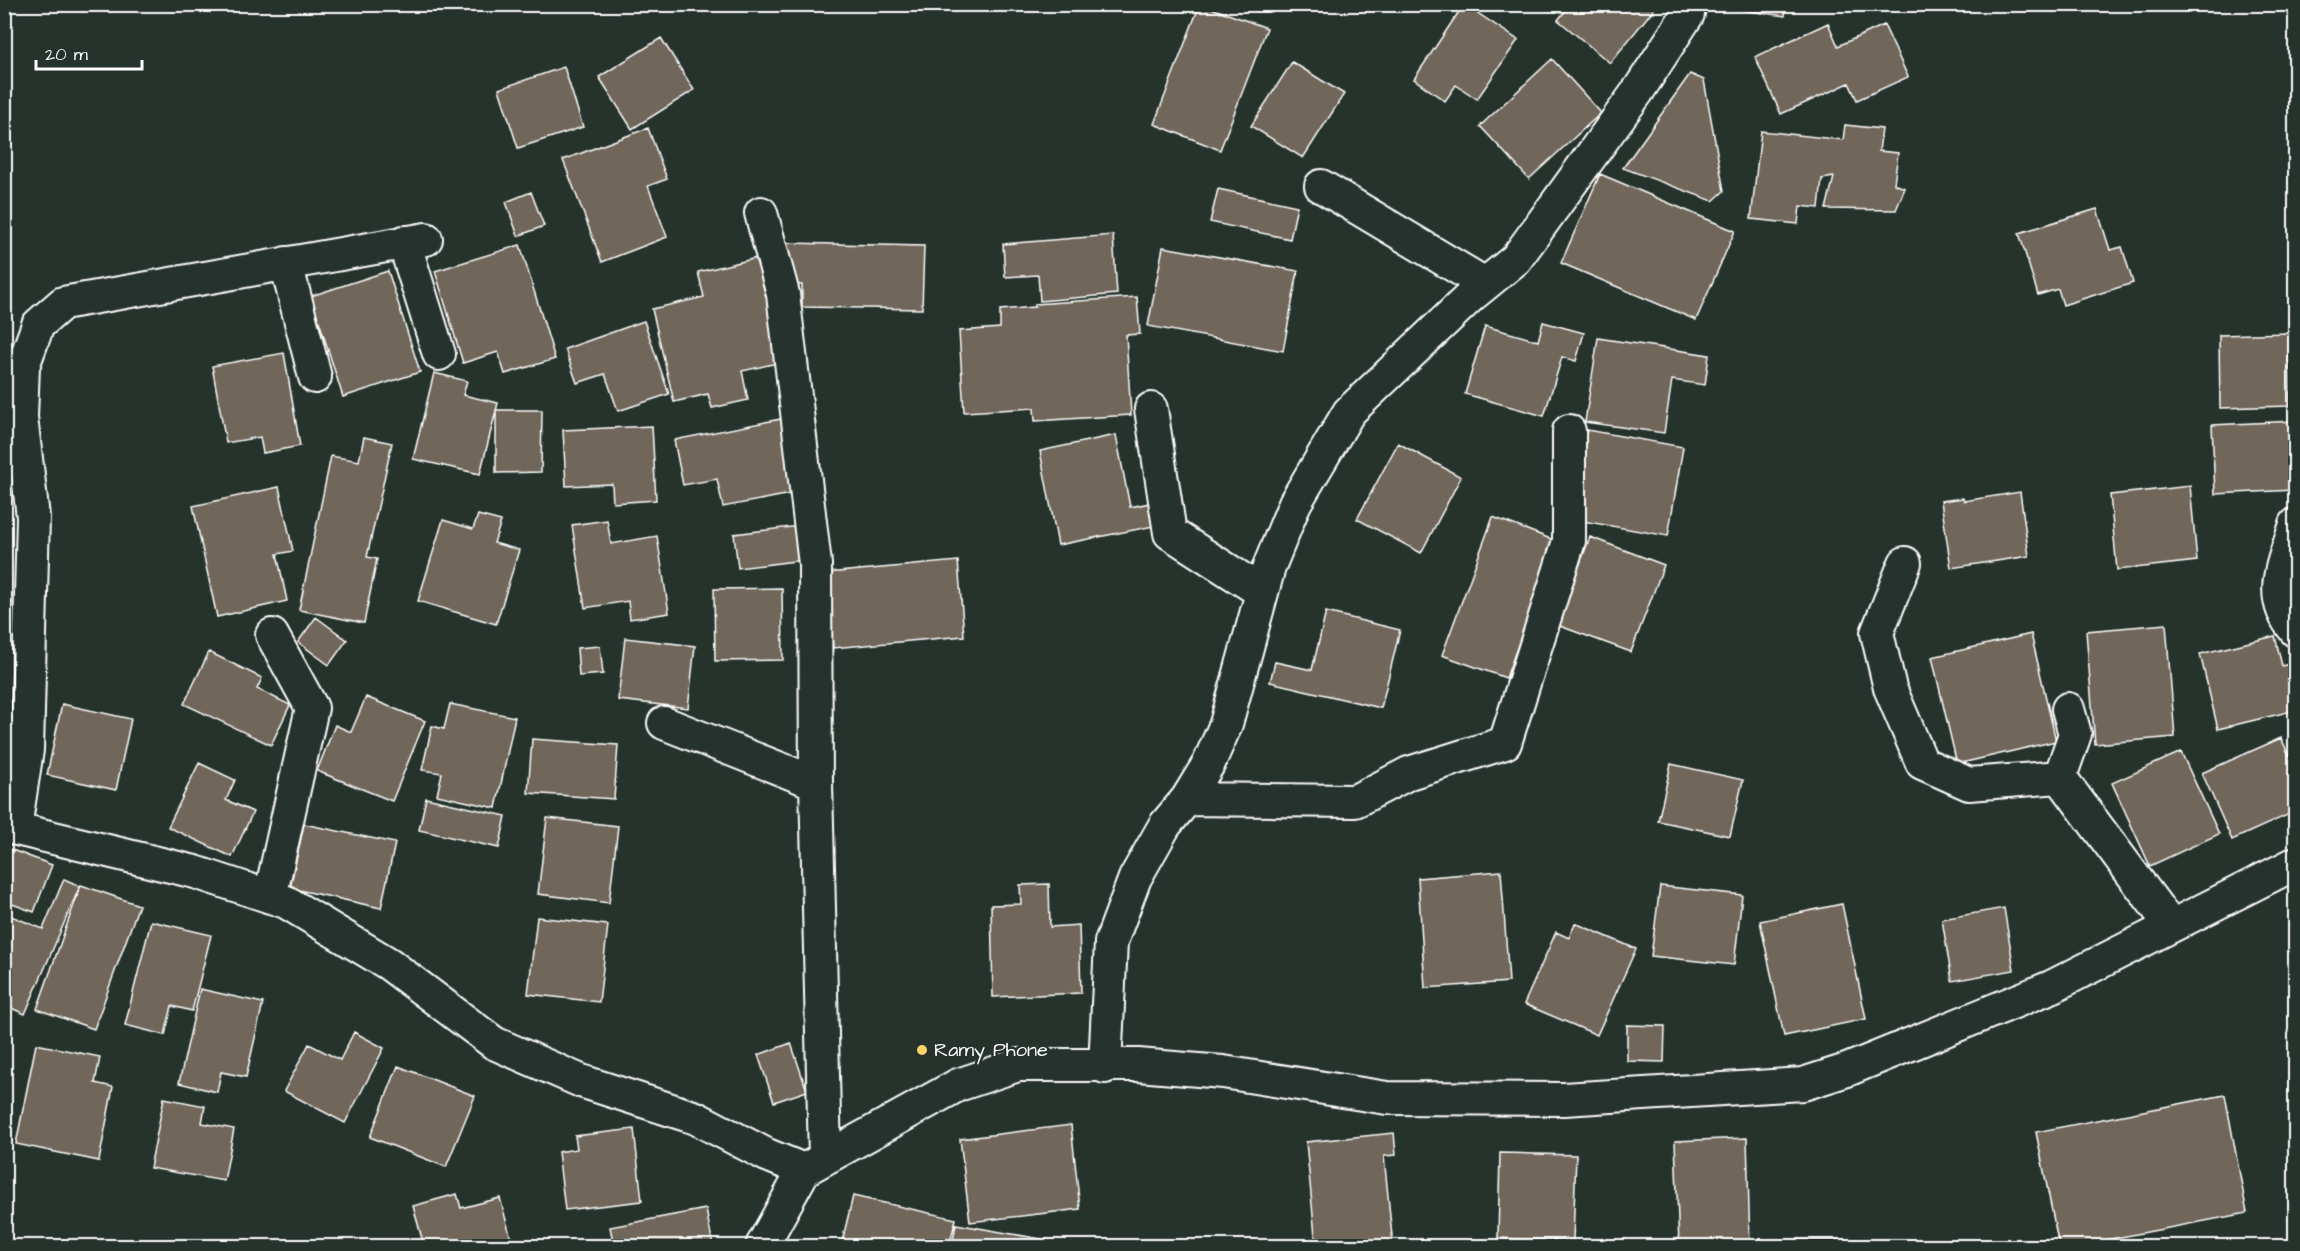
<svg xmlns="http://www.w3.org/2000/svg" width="2300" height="1251" font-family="'Architects Daughter',sans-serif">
<rect width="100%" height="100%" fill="#26332d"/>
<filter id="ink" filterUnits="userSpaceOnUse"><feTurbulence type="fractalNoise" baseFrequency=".0167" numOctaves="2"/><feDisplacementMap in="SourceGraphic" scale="12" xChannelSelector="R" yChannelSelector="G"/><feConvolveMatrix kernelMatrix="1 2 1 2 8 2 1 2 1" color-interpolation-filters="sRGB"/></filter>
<g filter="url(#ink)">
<path fill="#71665a" stroke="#fff" stroke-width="1.5" d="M 1200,4 L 1267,28 L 1220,150 L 1154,124 Z
M 1464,4 L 1518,40 L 1477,99 L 1456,85 L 1445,101 L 1414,79 Z
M 1571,4 L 1658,4 L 1610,63 L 1558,20 Z
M 1720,4 L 1786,4 L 1785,16 L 1720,7 Z
M 1828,23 L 1838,46 L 1884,25 L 1908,77 L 1857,100 L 1849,83 L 1781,114 L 1755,57 Z
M 661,38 L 694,90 L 632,129 L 599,77 Z
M 1552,59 L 1601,113 L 1529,179 L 1480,126 Z
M 1292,62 L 1344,94 L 1303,158 L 1251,126 Z
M 564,67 L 583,127 L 518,148 L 499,89 Z
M 1690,74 L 1704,80 L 1724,191 L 1713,201 L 1623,168 Z
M 1845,125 L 1882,129 L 1879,151 L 1898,153 L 1894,184 L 1905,188 L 1896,210 L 1826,209 L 1834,177 L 1822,179 L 1819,208 L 1800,206 L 1798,224 L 1751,219 L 1761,131 L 1843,140 Z
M 648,128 L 667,179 L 648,186 L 667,237 L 602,262 L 563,160 Z
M 1600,174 L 1735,231 L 1696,320 L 1561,263 Z
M 1218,189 L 1297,206 L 1290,239 L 1210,222 Z
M 531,192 L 544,226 L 518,236 L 506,202 Z
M 2097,209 L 2110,250 L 2122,247 L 2133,283 L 2063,305 L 2058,289 L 2038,295 L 2019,233 Z
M 1113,235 L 1117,294 L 1040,301 L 1038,275 L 1005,277 L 1003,244 Z
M 787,243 L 924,246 L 922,309 L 802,307 L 802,285 L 786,285 Z
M 520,245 L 555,359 L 505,374 L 498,352 L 463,363 L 435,271 Z
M 1163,247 L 1298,271 L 1283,351 L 1148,326 Z
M 757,258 L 782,362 L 742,371 L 748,400 L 712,408 L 708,394 L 674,402 L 652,309 L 704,297 L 698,272 Z
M 388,271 L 420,372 L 343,397 L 311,296 Z
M 1137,297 L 1140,334 L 1126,335 L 1131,415 L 1035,421 L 1034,408 L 964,412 L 959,331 L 1000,328 L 1000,310 L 1035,307 L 1035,304 Z
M 644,321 L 669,394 L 618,411 L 605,374 L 577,383 L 565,349 Z
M 1543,322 L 1584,333 L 1576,361 L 1562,357 L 1544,416 L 1465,394 L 1485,326 L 1538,341 Z
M 2289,333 L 2290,406 L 2220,408 L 2219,335 Z
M 1598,338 L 1709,355 L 1705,385 L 1672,380 L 1664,433 L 1585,422 Z
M 284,353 L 300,446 L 263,453 L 260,437 L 226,443 L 212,366 Z
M 434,373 L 467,381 L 463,395 L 498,403 L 480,474 L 413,459 Z
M 496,410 L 542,410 L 541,472 L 496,473 Z
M 781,419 L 796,493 L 723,507 L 717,479 L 683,485 L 674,440 Z
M 2296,421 L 2296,490 L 2215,494 L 2212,425 Z
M 652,426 L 656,500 L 613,503 L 612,484 L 566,486 L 563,430 Z
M 1587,430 L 1683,447 L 1668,536 L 1571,519 Z
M 1116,435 L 1130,507 L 1150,503 L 1154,526 L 1058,545 L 1040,451 Z
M 364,437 L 392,443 L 367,557 L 377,559 L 364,623 L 299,610 L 331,456 L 359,461 Z
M 1398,443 L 1461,477 L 1421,553 L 1357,519 Z
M 2190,486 L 2197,561 L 2117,570 L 2110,495 Z
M 279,487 L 293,551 L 277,554 L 287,601 L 217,617 L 193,506 Z
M 2020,492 L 2029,556 L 1951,568 L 1941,501 L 1963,498 L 1964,501 Z
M 478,515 L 501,521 L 494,543 L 519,550 L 496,624 L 418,601 L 443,520 L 473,529 Z
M 1493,517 L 1556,541 L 1506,678 L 1442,655 Z
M 607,520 L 611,544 L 657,536 L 669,613 L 630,619 L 628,601 L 585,608 L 572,525 Z
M 799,526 L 803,560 L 738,568 L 734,534 Z
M 1590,537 L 1664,565 L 1631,652 L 1557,625 Z
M 958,561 L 964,636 L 833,648 L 827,573 Z
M 782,588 L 783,660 L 715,661 L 714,589 Z
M 1326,612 L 1400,630 L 1381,708 L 1270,682 L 1275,662 L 1312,670 Z
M 316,617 L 347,640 L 329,665 L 298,642 Z
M 2166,624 L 2175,737 L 2095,744 L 2086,631 Z
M 2031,634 L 2056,741 L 1957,764 L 1932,657 Z
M 2275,636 L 2282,666 L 2296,662 L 2296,710 L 2218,729 L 2200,654 Z
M 625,638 L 695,646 L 688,708 L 618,700 Z
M 600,646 L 603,674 L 579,676 L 577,648 Z
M 209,652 L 262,678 L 257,689 L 290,705 L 271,745 L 184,704 Z
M 4,682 L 11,709 L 4,710 Z
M 366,697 L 425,721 L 392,801 L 317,771 L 335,725 L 351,732 Z
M 62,704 L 131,719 L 116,790 L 47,775 Z
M 450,704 L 515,717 L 496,808 L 437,795 L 442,773 L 422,770 L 432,726 L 444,729 Z
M 2281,738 L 2296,770 L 2296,811 L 2232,840 L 2202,773 Z
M 532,739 L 618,745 L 614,799 L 528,793 Z
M 2181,752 L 2219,834 L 2150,866 L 2112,783 Z
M 4,753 L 14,754 L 4,796 Z
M 199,763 L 235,780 L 226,800 L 253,812 L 232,857 L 168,827 Z
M 1671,764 L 1743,780 L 1730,836 L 1658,821 Z
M 426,798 L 506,816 L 499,848 L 419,830 Z
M 547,818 L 618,826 L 609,903 L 538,894 Z
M 304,824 L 395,843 L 381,908 L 290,888 Z
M 4,847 L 52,865 L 34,912 L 4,901 Z
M 1501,871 L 1509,982 L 1425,988 L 1418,878 Z
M 64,879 L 80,886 L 25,1014 L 4,1005 L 4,913 L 43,929 Z
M 1049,884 L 1050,927 L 1079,925 L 1081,993 L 993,997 L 991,905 L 1021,904 L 1020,885 Z
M 81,885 L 139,905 L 94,1029 L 37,1009 Z
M 1660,886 L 1742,895 L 1734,965 L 1651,956 Z
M 1842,904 L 1866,1019 L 1784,1036 L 1760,921 Z
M 2004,908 L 2014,970 L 1952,981 L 1942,919 Z
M 537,917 L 608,925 L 599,1002 L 528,994 Z
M 151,921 L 211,935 L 192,1011 L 172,1006 L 165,1035 L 125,1025 Z
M 1575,923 L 1636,949 L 1597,1035 L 1524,1004 L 1556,932 L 1569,938 Z
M 200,989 L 263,1003 L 246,1077 L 221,1072 L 217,1092 L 179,1083 Z
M 1627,1025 L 1665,1026 L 1664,1062 L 1627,1061 Z
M 354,1032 L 384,1048 L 345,1123 L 284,1091 L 309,1044 L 340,1060 Z
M 791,1043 L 807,1091 L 774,1102 L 758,1055 Z
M 36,1044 L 100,1057 L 95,1083 L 113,1087 L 99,1161 L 16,1144 Z
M 398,1066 L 475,1096 L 446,1167 L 370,1137 Z
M 2225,1095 L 2247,1213 L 2074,1246 L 2059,1246 L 2036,1132 Z
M 164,1098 L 205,1106 L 202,1123 L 234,1129 L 224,1181 L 150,1168 Z
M 1071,1125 L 1080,1209 L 970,1222 L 960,1139 Z
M 634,1129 L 642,1201 L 565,1210 L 558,1152 L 577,1149 L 575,1136 Z
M 1394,1133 L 1396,1155 L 1384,1156 L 1393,1246 L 1316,1246 L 1306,1142 Z
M 1747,1138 L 1750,1246 L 1679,1246 L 1675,1141 Z
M 1500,1153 L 1576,1155 L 1573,1241 L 1498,1238 Z
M 457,1194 L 461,1208 L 500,1198 L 513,1246 L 424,1246 L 413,1206 Z
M 853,1196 L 956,1219 L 949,1246 L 841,1246 Z
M 706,1209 L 713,1246 L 614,1246 L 610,1227 Z
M 956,1224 L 1052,1241 L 1051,1246 L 952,1246 Z
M 1779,1240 L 1850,1240 L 1850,1246 L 1779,1246 Z"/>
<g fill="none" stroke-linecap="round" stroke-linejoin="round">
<defs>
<path id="street" d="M 1321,186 L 1485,284
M 761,213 L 783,294 L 815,564 L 816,783 L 825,1158
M 404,242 L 439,354
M 286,263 L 315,377
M 1151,409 L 1170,533 L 1262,592
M 2296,524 C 2284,564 2265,596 2296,631
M 1905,563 L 1877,633 L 1890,688 L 1922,763 L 1969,784 L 2060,777 L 2171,926
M 664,723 L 816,783
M 2060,777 L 2075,734 L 2068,709
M 1187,799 L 1355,801 L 1409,773 L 1505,743 L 1569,541 L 1569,431
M 4,826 L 195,872 L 286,902 L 389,964 L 494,1043 L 581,1081 L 696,1118 L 767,1155 L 804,1170
M 15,828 L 27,750 L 33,517 L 21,417 L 23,366 L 38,325 L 63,303 L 426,239
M 270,897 L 312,708 L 272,635
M 1105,1067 L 1111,942 L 1135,878 L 1165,825 L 1187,799 L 1209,763 L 1226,724 L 1269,567 L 1295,503 L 1349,412 L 1472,295 L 1516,259 L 1638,91 L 1688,14 L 1689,4
M 762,1246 L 804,1170 L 958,1085 L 1018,1065 L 1138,1065 L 1223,1072 L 1387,1098 L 1564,1099 L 1803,1084 L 1847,1070 L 2051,987 L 2296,863"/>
</defs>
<use href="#street" stroke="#fff" stroke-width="36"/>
<use href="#street" stroke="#26332d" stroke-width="32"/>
</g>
</g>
<circle fill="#ffd166" stroke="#26332d" stroke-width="2" cx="922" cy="1050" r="6"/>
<g text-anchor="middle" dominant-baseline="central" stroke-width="5" stroke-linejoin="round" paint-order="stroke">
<g font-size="20" fill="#fff" stroke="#26332d" text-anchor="start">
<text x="934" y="1050">Ramy Phone</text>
</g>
</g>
<rect width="2300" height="1251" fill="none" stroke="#26332d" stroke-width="24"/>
<rect x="12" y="12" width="2276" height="1227" fill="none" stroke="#fff" stroke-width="2" filter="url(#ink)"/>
<path d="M36 60v9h106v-9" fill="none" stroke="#ffffff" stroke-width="3"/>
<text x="45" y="60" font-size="18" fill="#ffffff" stroke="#26332d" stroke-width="4.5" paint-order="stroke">20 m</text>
</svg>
